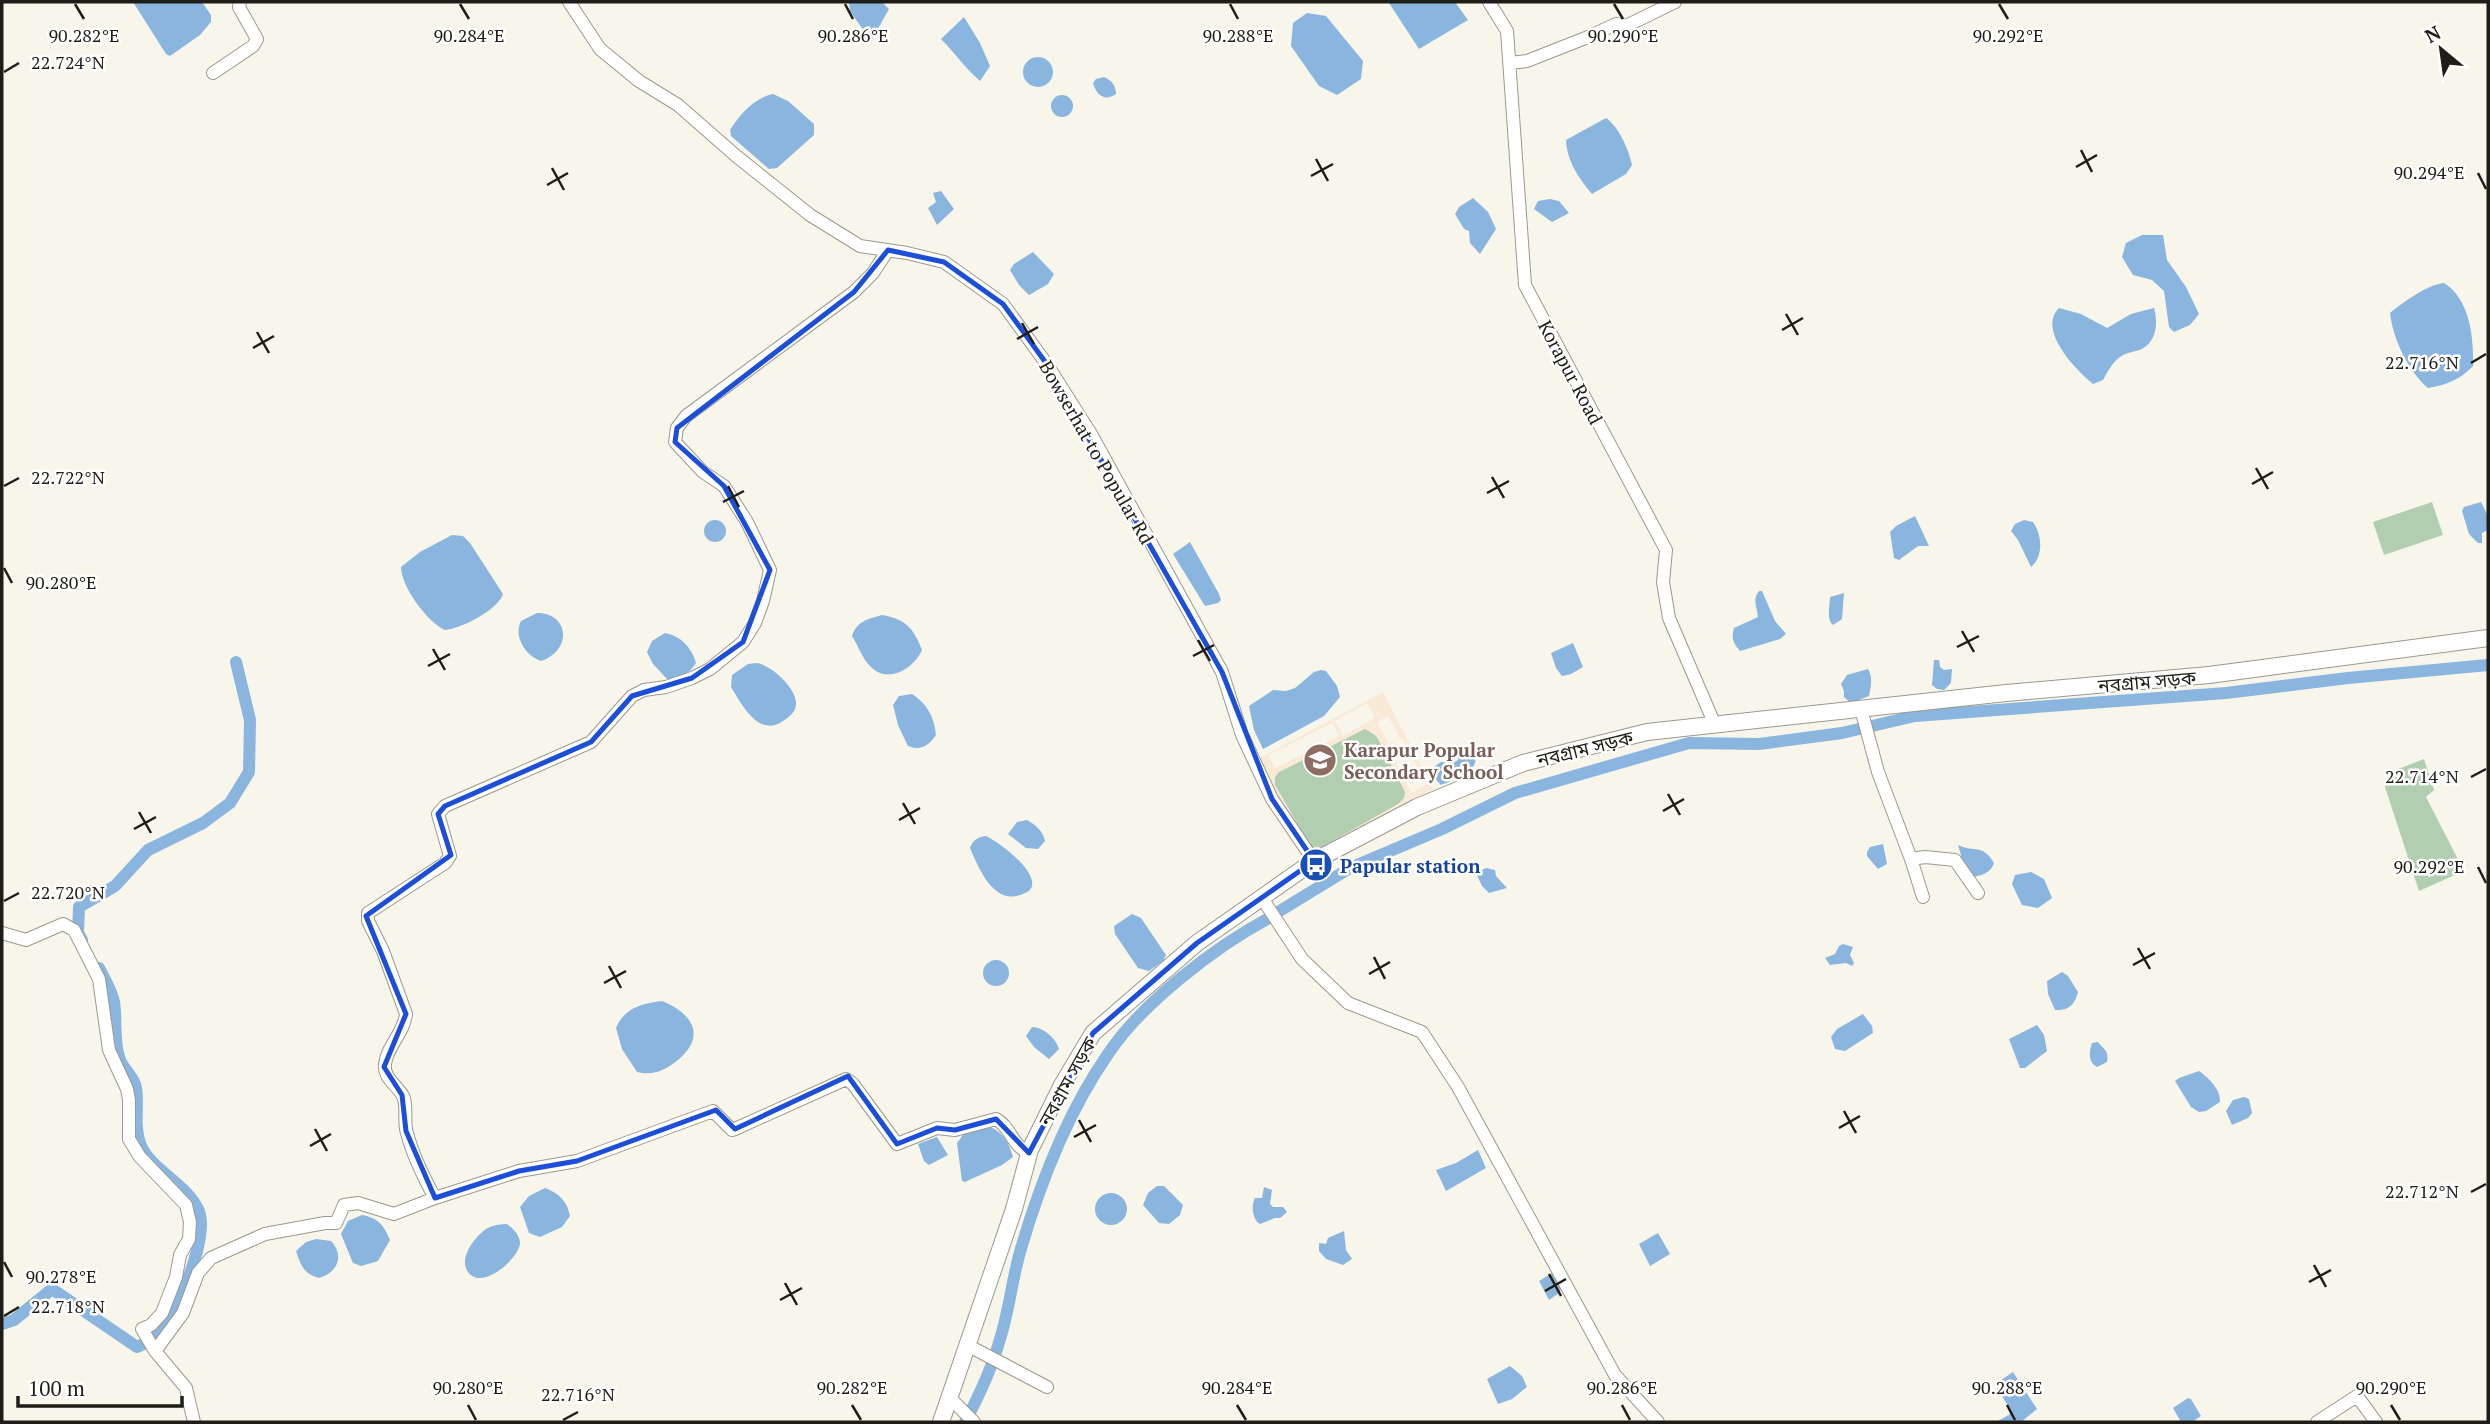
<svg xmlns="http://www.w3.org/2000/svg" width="2490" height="1424" font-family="'PT Serif','Noto Sans Bengali',serif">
<rect width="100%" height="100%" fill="#f8f6ea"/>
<path fill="#f9e9d7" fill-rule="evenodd" d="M 1383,692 L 1433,789 L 1312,854 L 1256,760 ZM 1367,703 L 1375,718 L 1343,736 L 1335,721 ZM 1388,716 L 1400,738 L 1389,744 L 1377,722 ZM 1332,723 L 1339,736 L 1275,768 L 1269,755 ZM 1365,729 L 1404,797 L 1398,804 L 1322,847 L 1311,847 L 1275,785 L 1275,777 L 1279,772 ZM 1402,738 L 1427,784 L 1412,793 L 1387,746 Z"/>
<path fill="#b2ceb0" d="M 2432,502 L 2443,535 L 2384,555 L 2373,522 Z
M 1365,729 L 1375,735 L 1378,739 L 1405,792 L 1404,798 L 1398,804 L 1322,847 L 1311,847 L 1275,785 L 1275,777 L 1279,772 Z
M 2424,759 L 2434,790 L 2426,797 L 2464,871 L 2419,891 L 2385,787 L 2393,771 Z"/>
<path fill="#89b5de" d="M 133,2 L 202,2 L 211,15 L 211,22 L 200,35 L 170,56 L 166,54 Z
M 849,2 L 882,2 L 889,9 L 871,41 L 850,11 Z
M 1391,2 L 1455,2 L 1468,20 L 1419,49 L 1389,3 Z
M 1307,13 L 1326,16 L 1363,61 L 1361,79 L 1337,95 L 1319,86 L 1291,46 L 1293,23 Z
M 964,17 L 980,43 L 990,66 L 980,81 C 964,67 955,53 941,39 Z
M1023 72a15 15 0 1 1 30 0a15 15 0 1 1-30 0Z
M 1104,77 C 1111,80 1116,85 1116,94 C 1105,102 1096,95 1093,83 L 1096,79 Z
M 773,94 L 788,101 L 814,124 L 814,135 L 777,168 L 769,169 L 731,136 L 730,130 C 740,114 754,98 773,94 Z
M1051 106a11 11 0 1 1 22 0a11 11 0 1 1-22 0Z
M 1606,118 C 1619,127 1629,150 1632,165 L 1626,174 L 1592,194 C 1579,178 1567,162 1566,140 Z
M 941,191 L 954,209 L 937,225 L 928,208 L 936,202 L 933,193 Z
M 1473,198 L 1488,212 L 1496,229 L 1480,254 L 1470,243 L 1469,231 L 1464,229 L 1455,214 L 1459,207 Z
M 1550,199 L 1559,201 L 1569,213 L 1552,222 L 1534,209 L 1538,201 Z
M 2142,235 L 2163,235 L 2167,260 L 2186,287 L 2199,314 L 2190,325 L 2174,332 L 2169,327 L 2164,291 L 2152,280 L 2133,275 L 2122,257 L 2126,243 Z
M 1033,252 L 1054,274 L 1048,284 L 1029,295 L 1019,285 L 1010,270 L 1014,264 Z
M 2444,283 C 2470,299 2474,338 2473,366 C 2461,379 2446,385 2428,388 C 2408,371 2393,339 2390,313 C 2404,302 2426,285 2444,283 Z
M 2059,308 L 2081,314 L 2107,328 L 2131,314 L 2154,308 C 2158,322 2157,341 2142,349 C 2135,352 2127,352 2120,357 C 2112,363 2108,371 2103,380 L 2093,384 C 2075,369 2037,330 2059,308 Z
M 2481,502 L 2488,516 L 2488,530 L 2482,533 L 2482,543 L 2478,543 L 2469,534 L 2462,511 L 2464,507 Z
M 1915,516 L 1929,546 L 1918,546 L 1899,560 L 1894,558 L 1890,532 L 1896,526 Z
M704 531a11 11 0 1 1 22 0a11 11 0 1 1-22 0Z
M 2024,520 L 2033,522 C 2042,535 2044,556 2031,567 L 2018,540 L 2011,531 L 2015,524 Z
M 452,535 L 463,536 L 470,543 L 503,594 C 499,609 461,629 445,630 C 427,622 401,586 401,567 L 420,552 Z
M 1190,542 L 1219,594 L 1221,600 L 1218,603 L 1205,606 L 1173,554 Z
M 1759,591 L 1762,591 L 1775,621 L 1786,634 L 1780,639 L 1740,651 C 1733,643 1731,638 1734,628 L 1758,617 C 1757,607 1752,599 1759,591 Z
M 1844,593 L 1842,619 L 1833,625 C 1826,619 1830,606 1830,597 Z
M 537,613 C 570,613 572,651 541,661 C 526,656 513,637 521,621 Z
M 882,615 C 905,619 913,627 922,650 C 913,670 886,685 869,665 C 862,658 858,645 852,636 C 857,621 868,619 882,615 Z
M 665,633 C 681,636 692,648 696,663 C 689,673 680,681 668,680 L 653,664 L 647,652 L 652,641 Z
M 1573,643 L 1583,667 L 1571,674 L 1562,676 L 1556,668 L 1551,653 Z
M 1934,660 L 1939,660 L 1940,667 L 1944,670 L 1952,669 L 1951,683 L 1944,690 L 1937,689 L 1932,685 Z
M 757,663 C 771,665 797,688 796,704 C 796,712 789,717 783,721 C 759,738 742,705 731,687 L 732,675 L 748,664 Z
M 1868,669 C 1873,678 1871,686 1869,696 L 1851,703 L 1844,697 L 1844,691 L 1841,684 L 1847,675 Z
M 1321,670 L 1326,671 L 1337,686 L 1340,697 L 1324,716 L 1263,749 L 1254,730 L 1249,706 L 1273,690 L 1286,691 L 1295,688 L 1314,672 Z
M 912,694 C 927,704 934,716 936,735 C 928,746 921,751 908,746 L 898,725 L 893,705 L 899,696 Z
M 1467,749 L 1473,751 C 1484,770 1456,779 1441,785 L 1428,771 L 1441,762 L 1453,763 L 1458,760 L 1460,751 Z
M 1027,820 C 1036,825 1043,831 1045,841 L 1038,849 L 1026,848 L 1008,834 L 1017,822 Z
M 986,836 C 1000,843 1029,865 1032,881 C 1033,888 1030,891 1025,893 C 995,908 980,871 970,848 C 973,840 977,837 986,836 Z
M 1883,844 L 1887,864 L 1878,869 L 1867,856 L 1867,852 L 1870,847 Z
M 1958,845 C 1975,853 1982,843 1994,863 C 1991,873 1981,876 1971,877 L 1959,863 L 1961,855 Z
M 1486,868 L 1495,870 L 1496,876 L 1507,888 L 1489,893 L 1482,886 L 1476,873 Z
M 2031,872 L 2044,879 L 2052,898 L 2038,908 L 2022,905 L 2012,884 L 2015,875 Z
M 1132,914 L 1141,918 L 1166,955 L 1163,961 L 1149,971 L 1138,968 L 1115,934 L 1114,926 Z
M 1843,944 L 1853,947 L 1850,955 L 1854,963 L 1852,966 L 1846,963 L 1830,965 L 1825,958 L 1835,954 L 1839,946 Z
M983 973a13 13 0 1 1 26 0a13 13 0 1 1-26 0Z
M 2062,972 L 2068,976 L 2078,992 C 2075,1005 2068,1011 2055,1010 L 2048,994 L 2047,981 Z
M 662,1001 C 692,1013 707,1036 678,1060 C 665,1070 654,1076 637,1072 L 622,1049 L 616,1028 C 624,1008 643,1003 662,1001 Z
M 1863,1014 L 1872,1026 L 1873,1033 L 1845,1051 L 1835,1049 L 1831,1037 L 1837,1029 Z
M 2037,1025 L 2044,1035 L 2047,1051 L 2025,1068 L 2020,1068 L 2009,1039 Z
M 1032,1027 C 1043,1027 1056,1038 1059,1049 L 1049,1059 L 1034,1047 L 1026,1036 Z
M 2098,1042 C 2104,1050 2109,1050 2107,1062 L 2097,1067 C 2088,1062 2089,1052 2092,1043 Z
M 2199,1071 C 2209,1078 2221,1090 2220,1102 L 2206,1111 L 2199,1112 L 2191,1107 L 2175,1081 L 2179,1078 Z
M 2244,1097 L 2249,1099 L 2252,1113 L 2248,1118 L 2232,1125 L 2226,1111 L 2233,1100 Z
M 983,1125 C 1000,1128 1009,1141 1013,1157 L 1002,1165 L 965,1182 L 962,1181 L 957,1143 L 963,1135 Z
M 937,1137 L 948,1155 L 929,1165 L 924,1161 L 918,1144 Z
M 1478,1150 L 1486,1168 L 1446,1191 L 1436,1170 L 1456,1163 Z
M 1157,1186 L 1164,1186 L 1183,1205 L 1180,1215 L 1169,1224 L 1159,1223 L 1143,1205 L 1148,1193 Z
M 1264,1187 L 1272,1190 L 1270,1204 L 1273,1207 L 1283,1207 L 1287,1212 L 1280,1218 L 1275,1218 L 1260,1224 C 1252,1219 1251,1205 1255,1198 L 1262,1198 Z
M 545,1188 C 558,1193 567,1200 570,1216 L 562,1227 L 540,1237 L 529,1233 L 520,1207 L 529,1196 Z
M1095 1209a16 16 0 1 1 32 0a16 16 0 1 1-32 0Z
M 362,1215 C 378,1218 384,1225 390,1240 L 378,1261 L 361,1266 L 353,1263 L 341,1234 L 348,1221 Z
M 507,1224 C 513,1229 519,1234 520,1242 C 521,1257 482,1292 468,1272 C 458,1258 475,1237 486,1229 C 493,1225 500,1224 507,1224 Z
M 1344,1231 L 1346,1250 L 1352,1259 L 1343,1265 L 1326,1259 L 1319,1251 L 1319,1243 L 1326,1244 L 1328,1238 Z
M 1658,1233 L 1670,1254 L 1650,1266 L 1639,1244 Z
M 316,1239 L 331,1241 C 345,1256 337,1273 319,1278 C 304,1274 301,1266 296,1251 L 306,1242 Z
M 1552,1273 L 1561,1289 L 1559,1293 L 1549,1300 L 1539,1281 Z
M 1510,1366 L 1522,1376 L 1527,1387 L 1512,1399 L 1498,1404 L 1487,1379 Z
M 2013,1372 L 2037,1409 L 2021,1422 L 1996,1422 L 2009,1415 L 2011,1410 L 1997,1389 L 1998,1382 Z
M 2188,1398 L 2191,1399 L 2201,1416 L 2192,1422 L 2181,1422 L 2173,1408 Z"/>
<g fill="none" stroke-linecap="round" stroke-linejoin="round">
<path stroke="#89b5de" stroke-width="12" d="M 1278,912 L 1350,868 L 1442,829 L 1515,793 L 1689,743 L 1759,744 L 1842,733 L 1915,716 L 2226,693 L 2348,678 L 2488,665
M 82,940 L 78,933 L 79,907 L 115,886 L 148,850 L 203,823 L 230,803 L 249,772 L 250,720 L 236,662
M 2,1324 L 14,1320 L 52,1289 L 137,1347 C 143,1344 151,1341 156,1337 C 176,1318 211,1234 198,1209 C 185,1183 152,1170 141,1146 C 133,1127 139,1106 136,1088 C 135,1078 124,1070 120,1060 C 113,1042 117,1021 114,1002 C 112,991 104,978 99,968
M 965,1422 C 979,1396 992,1368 1000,1339 C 1009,1311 1012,1280 1020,1252 C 1040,1183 1067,1113 1108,1054 C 1142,1003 1215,947 1269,918"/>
<defs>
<path id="minor" d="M 569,2 L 600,49 L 639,81 L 678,105 L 735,155 L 810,215 L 860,246 L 907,253 L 944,262 L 1003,304 L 1046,363 L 1091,434 L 1222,672 L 1242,735 L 1272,799 L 1314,861
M 1489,2 L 1507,31 L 1525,285 L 1666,550 L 1663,582 L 1669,618 L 1715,725
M 1510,63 L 1527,61 L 1588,37 L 1616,24 L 1626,26 L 1675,2
M 213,73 L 253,46 L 257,39 L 239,7 L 240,2
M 1861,709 L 1878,772 L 1911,859 L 1923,897
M 1911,859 L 1925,857 L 1955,860 L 1978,893
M 1262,898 L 1302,959 L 1348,1003 L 1422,1032 L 1458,1087 L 1615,1375 L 1658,1422
M 2,933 L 26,940 L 63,924 L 74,930 L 99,979 L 109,1050 L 127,1089 L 129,1100 L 129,1139 L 140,1157 L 186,1205 L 190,1222 L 189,1239 L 180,1255 L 176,1277 L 162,1313 L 151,1325 L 142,1329 L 155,1351
M 435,1198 C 424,1178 413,1156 407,1133 C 403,1121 408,1106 403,1096 C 397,1085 383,1078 385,1064 C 387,1046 404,1033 406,1014 L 383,951 L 368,921 L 368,913 L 445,863 L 450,856 L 438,814 L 445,806 L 591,742 L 632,696 L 644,690 L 666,687 L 692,678 L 710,669 L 743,642 L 755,623 L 763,601 L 770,570 L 747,522 L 724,486 L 703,472 L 675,442 L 677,428 L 686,416 L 854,292 L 873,273 L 888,250
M 967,1345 L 1047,1387
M 949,1397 L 974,1422
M 194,1422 L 186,1388 L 155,1351 L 183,1313 L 198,1273 L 211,1258 L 265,1234 L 325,1223 L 336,1223 L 344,1205 L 358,1203 L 394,1214 L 435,1198 L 519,1171 L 577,1161 L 713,1111 L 732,1130 L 735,1129 L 846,1079 L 853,1084 L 897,1144 L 937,1128 L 955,1130 L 996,1119 C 1011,1127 1012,1146 1029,1153
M 2317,1422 L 2357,1396 L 2376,1422"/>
<path id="secondary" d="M 941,1422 L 1014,1209 L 1030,1150 L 1062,1085 L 1093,1033 L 1197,943 L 1314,861 L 1417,807 L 1523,763 L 1647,732 L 2006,693 L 2209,675 L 2488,638"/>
</defs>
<use href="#minor" stroke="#9b998d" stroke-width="14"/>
<use href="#secondary" stroke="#9b998d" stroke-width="18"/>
<use href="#minor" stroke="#fff" stroke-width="12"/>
<use href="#secondary" stroke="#fff" stroke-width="16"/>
</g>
<path fill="none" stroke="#1d4ed8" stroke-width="5" stroke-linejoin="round" d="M 888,250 L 944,262 L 1003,304 L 1046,363 L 1222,672 L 1272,799 L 1314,861 L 1197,943 L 1093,1033 L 1029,1153 L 996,1119 L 955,1130 L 937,1128 L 897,1144 L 848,1076 L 735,1129 L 716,1110 L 577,1161 L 519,1171 L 435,1198 L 406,1131 L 402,1095 L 384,1067 L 406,1014 L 366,916 L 451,855 L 438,814 L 445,806 L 591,742 L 632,696 L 692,678 L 743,642 L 770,570 L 724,486 L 675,442 L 677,428 L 854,292 Z"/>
<path fill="none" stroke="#1e1d18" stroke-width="2.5" d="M 75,4 L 84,19M 460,4 L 469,19M 845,4 L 853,19M 1230,4 L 1238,19M 1614,4 L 1623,19M 1999,4 L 2008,19M 4,72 L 19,63M 2081,150 L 2092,172M 1316,159 L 1328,181M 2076,167 L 2097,155M 552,168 L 564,190M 2478,173 L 2486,189M 1311,176 L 1333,164M 547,185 L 568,173M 1786,314 L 1798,335M 1022,323 L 1034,344M 1782,330 L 1803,318M 257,332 L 269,353M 1017,339 L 1038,327M 253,348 L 274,336M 2471,363 L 2486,354M 2256,468 L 2268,489M 1492,477 L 1504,498M 2252,484 L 2273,472M 4,486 L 19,478M 728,486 L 739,507M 1487,493 L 1509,481M 723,502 L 744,491M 4,568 L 12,583M 1962,631 L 1974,652M 1198,640 L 1210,661M 1957,647 L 1979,636M 433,649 L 445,670M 1193,656 L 1214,645M 428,666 L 450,654M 2471,777 L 2486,769M 1668,794 L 1680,815M 903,803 L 915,824M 1663,811 L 1684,799M 139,812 L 151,833M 899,820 L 920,808M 134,829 L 156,817M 2478,867 L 2486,883M 4,901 L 19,893M 2138,948 L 2150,969M 1374,957 L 1385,979M 2133,965 L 2155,953M 609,966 L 621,988M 1369,974 L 1390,962M 604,983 L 626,971M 1844,1111 L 1856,1133M 1079,1120 L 1091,1142M 1839,1128 L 1860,1116M 315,1129 L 327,1151M 1074,1137 L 1096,1125M 310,1146 L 331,1134M 2471,1192 L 2486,1184M 4,1262 L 12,1277M 2314,1265 L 2326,1287M 1549,1274 L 1561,1296M 2309,1282 L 2331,1270M 785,1283 L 797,1305M 1545,1291 L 1566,1279M 780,1300 L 802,1288M 4,1316 L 19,1307M 468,1405 L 476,1420M 852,1405 L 861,1420M 1237,1405 L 1246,1420M 1622,1405 L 1630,1420M 2007,1405 L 2015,1420M 2391,1405 L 2400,1420M 563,1420 L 578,1412"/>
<defs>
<symbol id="school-disc" viewBox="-11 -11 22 22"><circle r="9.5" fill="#8d6e63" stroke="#fff"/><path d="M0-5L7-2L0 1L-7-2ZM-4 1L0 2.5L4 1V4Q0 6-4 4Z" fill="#fff"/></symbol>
<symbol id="bus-disc" viewBox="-11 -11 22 22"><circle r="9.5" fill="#1a4fb4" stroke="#fff"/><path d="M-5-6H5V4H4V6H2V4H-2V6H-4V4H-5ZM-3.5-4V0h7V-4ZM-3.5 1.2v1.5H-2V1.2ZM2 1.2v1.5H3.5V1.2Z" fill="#fff"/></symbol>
</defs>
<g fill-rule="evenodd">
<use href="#school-disc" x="1301" y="741" width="38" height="38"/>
<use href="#bus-disc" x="1297" y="846" width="38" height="38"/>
</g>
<g text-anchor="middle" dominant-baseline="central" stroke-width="5" stroke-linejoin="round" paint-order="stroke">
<g font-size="19" fill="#1e1d18" stroke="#fff">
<text transform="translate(1571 372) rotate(62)">Korapur Road</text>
<text transform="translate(1097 452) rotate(60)">Bowserhat to Popular Rd</text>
<text transform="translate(2147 681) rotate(-5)">নবগ্রাম সড়ক</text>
<text transform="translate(1585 748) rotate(-14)">নবগ্রাম সড়ক</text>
<text transform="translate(1067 1081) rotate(-61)">নবগ্রাম সড়ক</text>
</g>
<g font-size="19" font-weight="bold" fill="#785e54" stroke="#fff" text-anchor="start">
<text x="1344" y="749">Karapur Popular<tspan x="1344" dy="22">Secondary School</tspan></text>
</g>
<g font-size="19" font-weight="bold" fill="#164399" stroke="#fff" text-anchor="start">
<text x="1340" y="865">Papular station</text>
</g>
</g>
<g font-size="18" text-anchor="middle" fill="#1e1d18" stroke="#fff" stroke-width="5" stroke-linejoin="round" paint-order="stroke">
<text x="84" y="42">90.282°E</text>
<text x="469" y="42">90.284°E</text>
<text x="853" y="42">90.286°E</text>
<text x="1238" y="42">90.288°E</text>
<text x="1623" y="42">90.290°E</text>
<text x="2008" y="42">90.292°E</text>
<text x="68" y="69">22.724°N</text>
<text x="2429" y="179">90.294°E</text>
<text x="2422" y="369">22.716°N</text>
<text x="68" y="484">22.722°N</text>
<text x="61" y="589">90.280°E</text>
<text x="2422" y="783">22.714°N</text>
<text x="2429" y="873">90.292°E</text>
<text x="68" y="899">22.720°N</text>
<text x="2422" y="1198">22.712°N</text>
<text x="61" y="1283">90.278°E</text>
<text x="68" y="1313">22.718°N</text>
<text x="468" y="1394">90.280°E</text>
<text x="852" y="1394">90.282°E</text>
<text x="1237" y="1394">90.284°E</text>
<text x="1622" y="1394">90.286°E</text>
<text x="2007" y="1394">90.288°E</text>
<text x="2391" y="1394">90.290°E</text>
<text x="578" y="1401">22.716°N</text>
</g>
<rect width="2490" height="1424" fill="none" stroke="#1e1d18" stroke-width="7"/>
<g transform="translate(2441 49) rotate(331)" stroke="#ffffff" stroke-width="5" paint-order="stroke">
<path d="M0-5L12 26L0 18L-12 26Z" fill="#1e1d18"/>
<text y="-10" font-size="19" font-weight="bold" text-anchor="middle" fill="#1e1d18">N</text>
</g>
<path d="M18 1396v10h164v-10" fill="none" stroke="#1e1d18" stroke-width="3.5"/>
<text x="28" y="1396" font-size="21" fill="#1e1d18" stroke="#ffffff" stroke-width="5" paint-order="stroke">100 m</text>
</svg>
